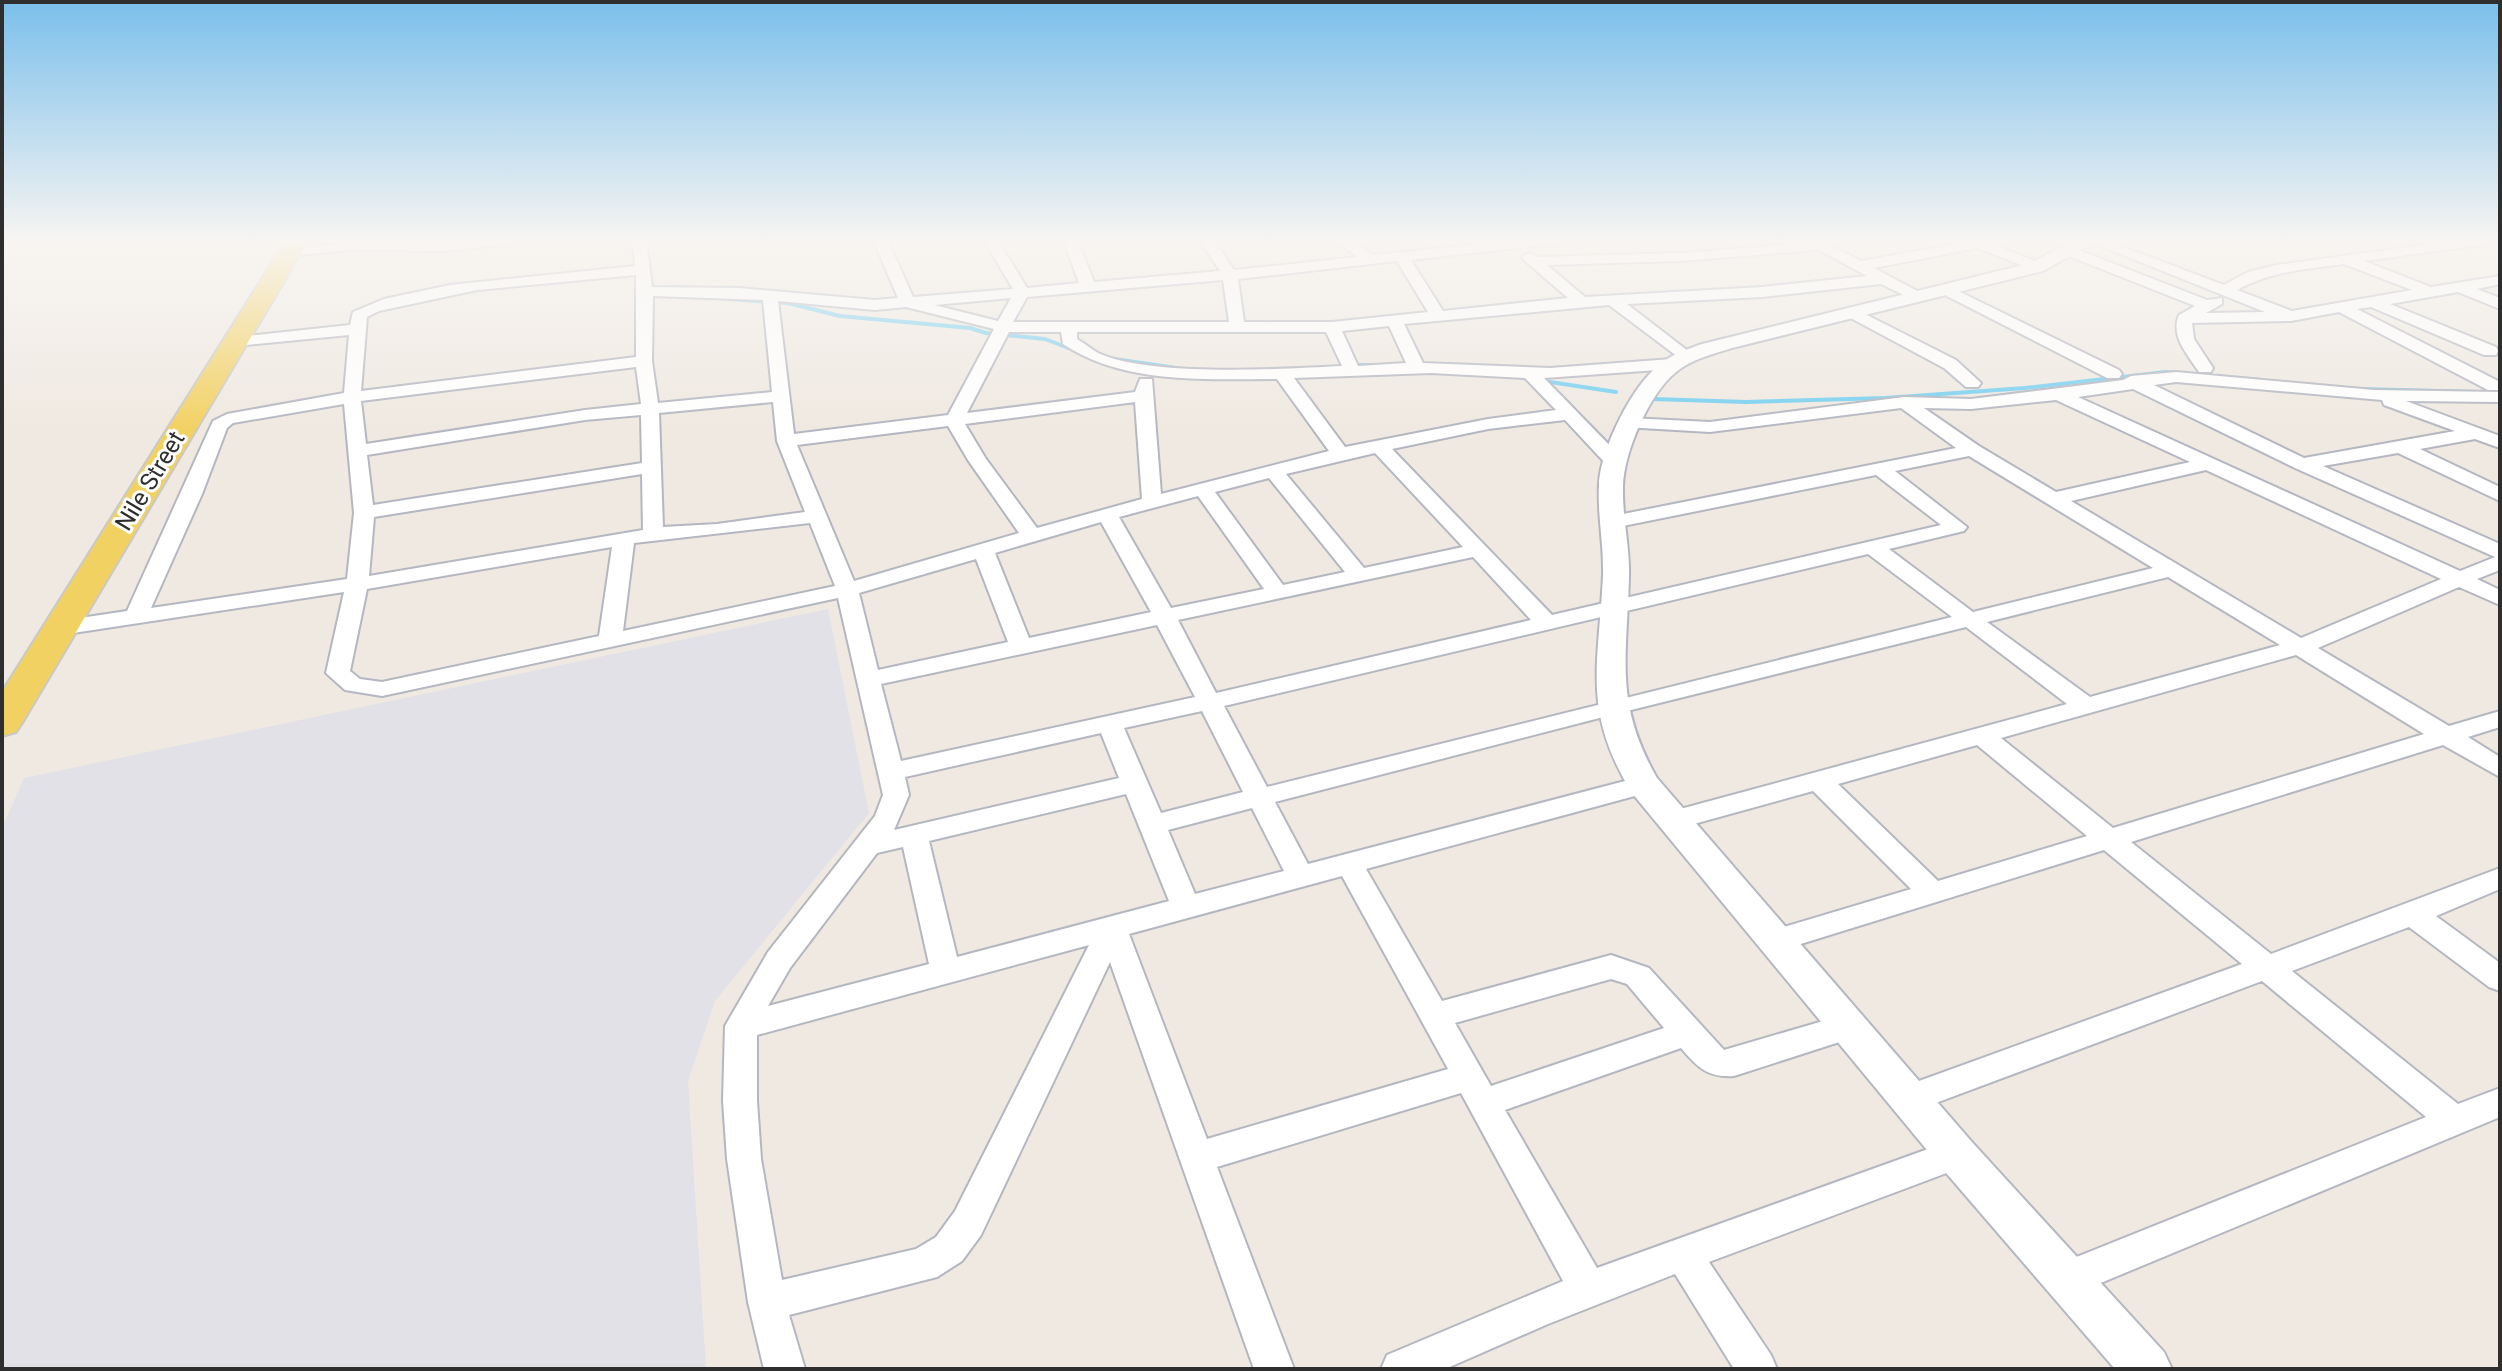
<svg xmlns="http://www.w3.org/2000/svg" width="2502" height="1371" font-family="Roboto,sans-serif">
<rect width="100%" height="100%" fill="#efe9e1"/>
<path fill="#e3e1e8" d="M 828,609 L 869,813 L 715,1001 L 688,1081 L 706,1369 L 2,1369 L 2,828 L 24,778 Z"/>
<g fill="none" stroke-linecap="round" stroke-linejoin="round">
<path stroke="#75cff0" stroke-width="4" d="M 729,299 L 788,303 L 840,316 L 970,328 L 986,333 L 1045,339 L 1084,354
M 1114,359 L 1183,369
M 1349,365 L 1386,365
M 1517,377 L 1616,392
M 2360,389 L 2476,392
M 1653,399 L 1746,402 L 1886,398 L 2025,388 L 2166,372 L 2261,380"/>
<defs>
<path id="minor" d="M 485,239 L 527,239 L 520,243 L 446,251 L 348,250 L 291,256 L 284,252 L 291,248 C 356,241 420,245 485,239 Z
M 632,239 L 646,239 L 652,287 L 739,288 L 875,300 L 898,298 L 873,239 L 887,239 L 913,297 L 1013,289 L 983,239 L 997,239 L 1027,288 L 1079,283 L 1063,239 L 1077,239 L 1094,282 L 1220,271 L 1199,239 L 1213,239 L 1234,270 L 1357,257 L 1334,239 L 1350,239 L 1373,255 L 1526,239 L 1568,239 L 1561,243 L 1411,260 L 1443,311 L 1568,298 L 1524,260 L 1522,257 L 1529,253 L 1537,257 L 1681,253 L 1805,243 L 1801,239 L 1818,239 L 1861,261 L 1985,239 L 2012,239 L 2010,242 L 1995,245 L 2042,264 L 2042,270 L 2037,271 L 1977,248 L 1874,268 L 1923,294 L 1926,297 L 1918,302 L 1881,284 L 1762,297 L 1627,304 L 1692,354 L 1694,358 L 1692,362 L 1686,363 L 1609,305 L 1404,324 L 1423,363 L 1550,368 L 1672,359 L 1680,364 L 1672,369 L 1544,378 L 1621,457 L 1623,461 L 1621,465 L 1607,465 L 1565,420 L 1488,429 L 1392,449 L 1552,615 L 1941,525 L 1876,475 L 1613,528 L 1606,526 L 1603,522 L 1606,518 L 1613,516 L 1956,448 L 1901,408 L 1710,432 L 1624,427 L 1621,423 L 1630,418 L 1710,422 L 1904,397 L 1971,399 L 2123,380 L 2131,376 L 2176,372 L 2374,390 L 2500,392 L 2500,402 L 2406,401 L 2500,436 L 2500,448 L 2475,439 L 2420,449 L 2500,487 L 2500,501 L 2398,453 L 2323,466 L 2500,544 L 2500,570 L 2477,579 L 2500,590 L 2500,605 L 2459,587 L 2318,648 L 2449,726 L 2500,711 L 2500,727 L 2468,737 L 2500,757 L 2500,777 L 2443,745 L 2131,842 L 2271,954 L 2500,868 L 2500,889 L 2436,916 L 2500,963 L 2500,991 L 2489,987 L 2409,927 L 2292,971 L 2458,1104 L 2500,1088 L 2500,1117 L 2067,1297 L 2054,1292 L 2048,1279 L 2054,1266 L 2426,1117 L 2262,981 L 1909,1113 L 1897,1109 L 1892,1099 L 1897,1089 L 2242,964 L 2104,850 L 1775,952 L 1764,949 L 1760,941 L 1764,933 L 1911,889 L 1813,791 L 1672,830 L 1662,828 L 1658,821 L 1662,814 L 2067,704 L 1966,627 L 1611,715 L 1275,802 L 1308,864 L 1644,776 L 1653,779 L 1657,785 L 1653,791 L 1366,869 L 1442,1001 L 1611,955 L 1649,968 L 1724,1050 L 1847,1014 L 1858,1018 L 1863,1027 L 1858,1036 L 1734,1076 C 1708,1078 1697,1067 1681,1048 L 1505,1110 L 1597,1268 L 1956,1139 L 1968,1143 L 1973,1154 L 1968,1165 L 1709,1262 L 1771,1355 L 1777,1369 L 1734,1369 L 1675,1274 L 1548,1324 L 1445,1369 L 1381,1369 L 1387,1355 L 1563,1281 L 1461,1093 L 1217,1167 L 1294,1369 L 1254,1369 L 1110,962 L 981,1235 L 962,1261 L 937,1277 L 789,1315 L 805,1369 L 764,1369 L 748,1302 L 727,1159 L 723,1101 L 725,1026 L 768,952 L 875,816 L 883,795 L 838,598 L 382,696 L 345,690 L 326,673 L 344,592 L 60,635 L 52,633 L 49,628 L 52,623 L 60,621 L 127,611 L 213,421 L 227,414 L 344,393 L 349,335 L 235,346 L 227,341 L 229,338 L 350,325 L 353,312 L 384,299 L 450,285 L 635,266 ZM 1819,250 L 1867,276 L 1762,287 L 1585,297 L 1547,265 L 1681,261 ZM 1397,261 L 1428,312 L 1332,322 L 1244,322 L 1238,279 ZM 636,275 L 636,357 L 361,391 L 367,317 L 379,311 L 477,290 ZM 1223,280 L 1229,322 L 1013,322 L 1027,297 ZM 653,296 L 763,300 L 772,392 L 658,403 L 652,361 ZM 1011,298 L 998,321 L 934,305 ZM 778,301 L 875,310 L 906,307 L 994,329 L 948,415 L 794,434 ZM 1389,326 L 1406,363 L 1358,366 L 1342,331 ZM 1009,332 L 1061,332 L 1063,344 C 1124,385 1207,379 1277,379 L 1329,451 L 1161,494 L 1152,379 L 1140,379 L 1135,392 L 967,413 ZM 1077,332 L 1326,332 L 1342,366 C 1282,369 1150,377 1098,353 C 1091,349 1084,343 1077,339 ZM 636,367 L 641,404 L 585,410 L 366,444 L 361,401 ZM 1431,373 L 1525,378 L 1556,410 L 1488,419 L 1345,447 L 1294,378 ZM 2176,382 L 2382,400 L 2384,405 L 2455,431 L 2304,458 L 2154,385 ZM 2133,389 L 2295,468 L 2495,557 L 2460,571 L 2078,397 ZM 2056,400 L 2190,462 L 2056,492 L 1979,446 L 1924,408 L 1971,409 ZM 773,402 L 777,441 L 805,512 L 717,524 L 663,527 L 659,413 ZM 1135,402 L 1142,499 L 1037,528 L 986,459 L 965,424 ZM 344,404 L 354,513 L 347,579 L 151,608 L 202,494 L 227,428 L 233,423 ZM 641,415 L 642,463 L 373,505 L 367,455 L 585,420 ZM 948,426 L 968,460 L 1019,533 L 854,581 L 797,445 ZM 1375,453 L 1463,547 L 1364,568 L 1286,474 ZM 1969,456 L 2153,568 L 1973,612 L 1889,549 L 1964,531 L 1967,527 L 1895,471 ZM 2206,470 L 2441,579 L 2301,638 L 2071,501 ZM 642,474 L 643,530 L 369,576 L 374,517 ZM 1269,478 L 1345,572 L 1283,585 L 1215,492 ZM 1198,496 L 1264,589 L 1171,608 L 1119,517 ZM 1101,522 L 1151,612 L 1029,638 L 995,553 ZM 810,523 L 835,586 L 623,631 L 634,543 ZM 612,547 L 599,636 L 382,682 L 360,679 L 350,671 L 367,589 ZM 1868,554 L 1952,617 L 1267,787 L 1224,706 ZM 1473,557 L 1531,620 L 1216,693 L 1178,620 ZM 976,559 L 1008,642 L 878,670 L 859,593 ZM 2168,577 L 2280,645 L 2090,697 L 1987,622 ZM 1157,625 L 1195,697 L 901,761 L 881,684 ZM 2296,655 L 2424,734 L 2113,828 L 2001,738 ZM 1202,711 L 1243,792 L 1161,813 L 1124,728 ZM 1101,733 L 1119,778 L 894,830 L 909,795 L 905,777 ZM 1977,745 L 2087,836 L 1938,881 L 1838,784 ZM 1126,794 L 1169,901 L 957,957 L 929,841 ZM 1252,808 L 1284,871 L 1195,894 L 1168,830 ZM 903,847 L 929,964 L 768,1006 L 790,968 L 877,853 ZM 1342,876 L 1448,1069 L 1207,1139 L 1129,934 ZM 1089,945 L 955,1211 L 936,1237 L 916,1249 L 782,1280 L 761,1159 L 757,1101 L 757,1035 ZM 1611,979 L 1627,984 L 1664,1028 L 1491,1086 L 1455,1023 Z
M 2083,239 L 2102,239 L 2224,285 L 2248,272 L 2277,265 L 2467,239 L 2493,239 L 2492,243 L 2487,244 L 2364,261 L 2431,287 L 2500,276 L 2500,284 L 2477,289 L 2500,298 L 2500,309 L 2458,292 L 2390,304 L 2496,347 L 2498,351 L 2496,355 L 2484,355 L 2371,307 L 2357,309 L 2500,382 L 2500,390 L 2488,390 L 2339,312 L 2291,321 L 2192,323 L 2194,339 L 2213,368 L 2211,372 L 2199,372 C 2187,354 2170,336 2179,315 L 2195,306 L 2061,253 L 2061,247 L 2071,247 L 2207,300 L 2222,298 L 2222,304 L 2206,313 L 2265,312 ZM 2344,264 L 2412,290 L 2292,311 L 2237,290 C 2271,271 2307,269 2344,264 Z
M 1946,285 L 2119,370 L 2122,374 L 2119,378 L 2107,378 L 1941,293 L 1941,287 Z
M 1853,308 L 1956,360 L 1981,383 L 1978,387 L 1966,387 L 1944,368 L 1847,316 L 1845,313 Z"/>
<path id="tertiary" d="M 2076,239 L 2100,239 L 2043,271 L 1732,348 C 1713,354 1692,359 1676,372 C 1649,394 1624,452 1623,486 C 1622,517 1630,547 1629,577 C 1627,659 1614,703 1657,778 L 1971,1141 L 2164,1352 L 2172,1369 L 2115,1369 L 1941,1167 L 1632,793 C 1581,710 1599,665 1603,575 C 1604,544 1597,514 1599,484 C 1601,448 1633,383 1663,362 C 1675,353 1688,349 1702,344 L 2031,263 Z"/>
<path id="primary" d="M 287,239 L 309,239 L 22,723 L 16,732 L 2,736 L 2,692 Z"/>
</defs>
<use href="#minor" stroke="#b4b7c1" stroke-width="4"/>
<use href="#tertiary" stroke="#b4b7c1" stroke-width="4"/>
<use href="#primary" stroke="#c9c9c9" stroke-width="4"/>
<use href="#minor" fill="#fff" fill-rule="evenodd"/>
<use href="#tertiary" fill="#fff" fill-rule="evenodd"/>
<use href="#primary" fill="#f2d163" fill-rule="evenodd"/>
</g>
<linearGradient id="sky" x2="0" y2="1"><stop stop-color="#7abfeb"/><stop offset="0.56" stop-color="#f8f5f2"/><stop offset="1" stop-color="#f8f5f2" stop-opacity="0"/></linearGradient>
<rect width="2502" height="430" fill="url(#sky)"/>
<g text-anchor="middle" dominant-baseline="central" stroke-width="6" stroke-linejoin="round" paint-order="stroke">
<g font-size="24" fill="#2e2e2e" stroke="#fff">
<text transform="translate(150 481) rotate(-59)">Nile Street</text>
</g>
</g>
<rect width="2502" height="1371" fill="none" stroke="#2e2e2e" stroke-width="8"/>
</svg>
